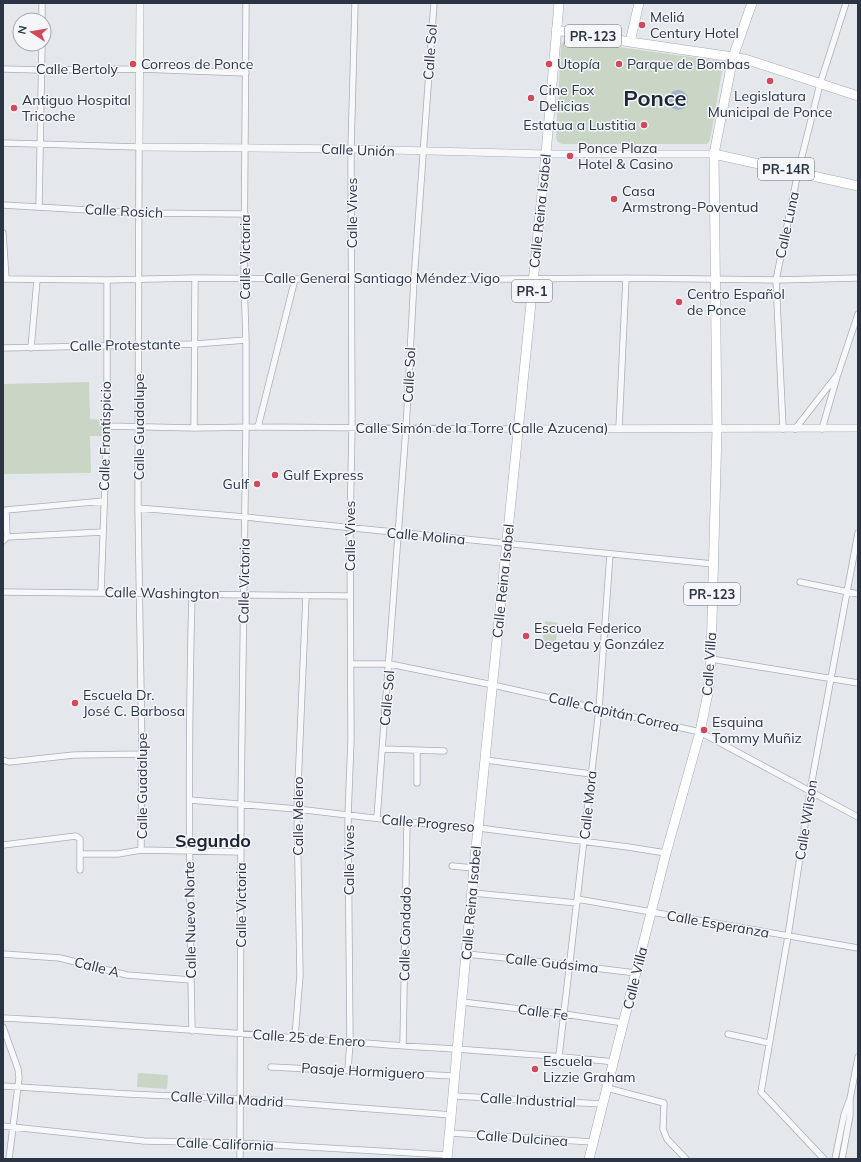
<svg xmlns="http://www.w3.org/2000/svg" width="861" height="1162" font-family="Mulish,sans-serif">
<rect width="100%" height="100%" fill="#e4e7ec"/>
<path fill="#c9d6c5" d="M 567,40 L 720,61 L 723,66 L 710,140 L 708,143 L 706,144 L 562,144 L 558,142 L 556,138 L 561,45 L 563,42 Z
M 89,382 L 90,419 L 102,420 L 102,436 L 90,436 L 91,473 L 3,474 L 3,384 Z
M 545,621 L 558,623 L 555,650 L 542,648 Z
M 138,1073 L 168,1075 L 167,1089 L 137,1087 Z"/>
<path fill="#9fb4cc" d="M668 100a10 10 0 1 1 20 0a10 10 0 1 1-20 0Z"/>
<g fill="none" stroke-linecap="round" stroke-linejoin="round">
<defs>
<path id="minor" d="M 42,20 L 42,3
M 3,69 L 41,70 L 140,69 L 246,73
M 3,143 L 139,147 L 138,508 L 142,754 L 141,850
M 3,205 L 139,213 L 245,214
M 39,207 L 42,44
M 3,233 L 6,279
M 3,279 L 107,280 L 195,278 L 295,279 L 351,278 L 414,280 L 626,278 L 776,280 L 858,278
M 3,348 L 195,344 L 246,340
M 31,348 L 37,280
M 107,426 L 194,428 L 258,427 L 518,429
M 258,427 L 295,279
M 194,428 L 195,278
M 619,428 L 626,278
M 783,429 L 776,280 L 798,172 L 820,84 L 846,3
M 795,429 L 838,374 L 858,314
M 822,429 L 837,377
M 138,508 L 245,517 L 713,564
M 7,537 L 6,510 L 104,501
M 3,541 L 7,537 L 103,532
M 800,582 L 858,594
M 4,592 L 350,596
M 101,592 L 107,426 L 107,280
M 711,659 L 858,683
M 351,664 L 390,664 L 493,685 L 700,732 L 858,817
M 383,749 L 444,751
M 417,751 L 417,783
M 3,760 L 9,762 L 74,755 L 142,754
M 486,760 L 591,774
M 190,800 L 297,809 L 407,822 L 479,828 L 628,847 L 666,853
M 377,818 L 406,428 L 414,280 L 434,3
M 3,845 L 76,836 L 80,839 L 80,870
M 81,854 L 118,854 L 141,850 L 241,852
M 452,866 L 474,868
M 473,893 L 577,903
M 577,899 L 858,948
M 3,954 L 60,958 L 127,975 L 191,980
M 467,954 L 570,965 L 636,973
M 462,1002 L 564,1014 L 624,1023
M 3,1018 C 119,1024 234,1033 350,1042 C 438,1049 526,1052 614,1062
M 3,1027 L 18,1069 L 19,1078 L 9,1159
M 192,1031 C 189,885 188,739 192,594
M 728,1034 L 769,1043
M 295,1037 L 300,975 L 297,809 L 306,596
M 403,1045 L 407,822
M 559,1056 L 599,709 L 610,554
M 271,1067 L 455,1076
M 348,1070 L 350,1042 L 348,816 L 351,740 L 350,528 L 352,428 L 351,149 L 355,3
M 3,1086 L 128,1094 L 240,1099 L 452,1115
M 607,1088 L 664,1103 L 663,1129 L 667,1139 L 686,1159
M 454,1096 L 603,1104
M 3,1126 L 144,1141 L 240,1143 L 447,1155
M 450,1133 L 593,1142
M 240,1159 L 241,804 L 246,427 L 246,340 L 244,279 L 246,3
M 824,1159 L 761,1092 L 788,936 L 810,791 L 858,533
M 835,1159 L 844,1115 L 849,1101
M 842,1159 L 850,1115 L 850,1099 L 858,1057"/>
<path id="tertiary" d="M 140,3 L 139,147 L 351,149 L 546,154 L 714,154
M 518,429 L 858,428"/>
<path id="primary" d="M 556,30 L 630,42 L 733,57 L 748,60 L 858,96
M 630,42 L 639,3
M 714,154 L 858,186
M 447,1159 L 474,868 L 546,154 L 559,3
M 589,1159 L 666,853 L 700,732 L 708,693 L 711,659 L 717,429 L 714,154 L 733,57 L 752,3"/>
</defs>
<use href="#minor" stroke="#a9aeb7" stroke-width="7"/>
<use href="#tertiary" stroke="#a9aeb7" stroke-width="8"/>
<use href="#primary" stroke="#a3abb8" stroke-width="10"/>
<use href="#minor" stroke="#f7f8fa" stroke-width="5.5"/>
<use href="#tertiary" stroke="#f7f8fa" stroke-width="7"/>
<use href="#primary" stroke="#fff" stroke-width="9"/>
</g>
<g fill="#d1495b" stroke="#f4f6f9" stroke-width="1.5">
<circle cx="642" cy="25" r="4"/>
<circle cx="133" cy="64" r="4"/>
<circle cx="549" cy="64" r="4"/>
<circle cx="619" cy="64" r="4"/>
<circle cx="770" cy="81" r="4"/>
<circle cx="531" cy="98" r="4"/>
<circle cx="14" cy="108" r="4"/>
<circle cx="644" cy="125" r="4"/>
<circle cx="570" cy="156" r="4"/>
<circle cx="614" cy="199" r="4"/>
<circle cx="679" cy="302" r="4"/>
<circle cx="275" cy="475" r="4"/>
<circle cx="257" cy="484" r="4"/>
<circle cx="526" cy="636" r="4"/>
<circle cx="75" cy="703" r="4"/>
<circle cx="704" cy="730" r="4"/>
<circle cx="535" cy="1069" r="4"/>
</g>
<g text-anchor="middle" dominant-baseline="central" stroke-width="3" stroke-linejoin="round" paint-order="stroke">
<g fill="#f4f6f9" stroke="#676e7b" stroke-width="1">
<rect x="565" y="25" width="56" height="22" rx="3"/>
<rect x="758" y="158" width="56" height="22" rx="3"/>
<rect x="512" y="280" width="40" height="22" rx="3"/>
<rect x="684" y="583" width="56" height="22" rx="3"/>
</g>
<g font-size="13" font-weight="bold" fill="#2b3445">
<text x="593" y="36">PR-123</text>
<text x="786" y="169">PR-14R</text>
<text x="532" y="291">PR-1</text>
<text x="712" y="594">PR-123</text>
</g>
<g font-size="14" fill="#2b3445" stroke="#f4f6f9" text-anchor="start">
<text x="650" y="17">Meliá<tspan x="650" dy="16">Century Hotel</tspan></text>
<text x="141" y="64">Correos de Ponce</text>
<text x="557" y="64">Utopía</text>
<text x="627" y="64">Parque de Bombas</text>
<text x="539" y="90">Cine Fox<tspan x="539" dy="16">Delicias</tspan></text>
<text x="770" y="96" text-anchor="middle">Legislatura<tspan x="770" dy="16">Municipal de Ponce</tspan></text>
<text x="22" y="100">Antiguo Hospital<tspan x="22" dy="16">Tricoche</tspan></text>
<text x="636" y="125" text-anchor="end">Estatua a Lustitia</text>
<text x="578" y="148">Ponce Plaza<tspan x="578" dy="16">Hotel &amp; Casino</tspan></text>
<text x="622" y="191">Casa<tspan x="622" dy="16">Armstrong-Poventud</tspan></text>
<text x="687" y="294">Centro Español<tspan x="687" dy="16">de Ponce</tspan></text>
<text x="283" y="475">Gulf Express</text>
<text x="249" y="484" text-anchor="end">Gulf</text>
<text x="534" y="628">Escuela Federico<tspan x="534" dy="16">Degetau y González</tspan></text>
<text x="83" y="695">Escuela Dr.<tspan x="83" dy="16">José C. Barbosa</tspan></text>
<text x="712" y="722">Esquina<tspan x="712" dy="16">Tommy Muñiz</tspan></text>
<text x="543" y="1061">Escuela<tspan x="543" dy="16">Lizzie Graham</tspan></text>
</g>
<g font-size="14" fill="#2b3445" stroke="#f4f6f9">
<text transform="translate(430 52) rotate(-86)">Calle Sol</text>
<text x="77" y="69">Calle Bertoly</text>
<text transform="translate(358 150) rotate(2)">Calle Unión</text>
<text transform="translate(124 211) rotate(3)">Calle Rosich</text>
<text transform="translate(540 211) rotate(-84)">Calle Reina Isabel</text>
<text transform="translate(352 213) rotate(-90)">Calle Vives</text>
<text transform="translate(787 225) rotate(-78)">Calle Luna</text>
<text transform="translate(245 257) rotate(-90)">Calle Victoria</text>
<text x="382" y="278">Calle General Santiago Méndez Vigo</text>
<text transform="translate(125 345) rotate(-1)">Calle Protestante</text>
<text transform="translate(409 375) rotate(-87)">Calle Sol</text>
<text transform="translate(139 427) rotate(-90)">Calle Guadalupe</text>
<text x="482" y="428">Calle Simón de la Torre (Calle Azucena)</text>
<text transform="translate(105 436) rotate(-89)">Calle Frontispicio</text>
<text transform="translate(350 536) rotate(-90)">Calle Vives</text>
<text transform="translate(426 536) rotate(5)">Calle Molina</text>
<text transform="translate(244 581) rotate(-89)">Calle Victoria</text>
<text transform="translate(503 581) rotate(-84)">Calle Reina Isabel</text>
<text transform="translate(162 593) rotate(1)">Calle Washington</text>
<text transform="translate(709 664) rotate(-86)">Calle Villa</text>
<text transform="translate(387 698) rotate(-85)">Calle Sol</text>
<text transform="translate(614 712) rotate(13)">Calle Capitán Correa</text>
<text transform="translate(142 786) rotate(-90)">Calle Guadalupe</text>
<text transform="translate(588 805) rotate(-84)">Calle Mora</text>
<text transform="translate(298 816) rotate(-90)">Calle Melero</text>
<text transform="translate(806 820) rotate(-81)">Calle Wilson</text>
<text transform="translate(428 823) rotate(5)">Calle Progreso</text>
<text transform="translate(349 860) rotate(-90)">Calle Vives</text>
<text transform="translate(471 903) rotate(-85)">Calle Reina Isabel</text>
<text transform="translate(241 905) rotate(-90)">Calle Victoria</text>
<text transform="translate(190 920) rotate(-91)">Calle Nuevo Norte</text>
<text transform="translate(718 924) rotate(10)">Calle Esperanza</text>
<text transform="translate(405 934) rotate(-89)">Calle Condado</text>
<text transform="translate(552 963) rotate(6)">Calle Guásima</text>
<text transform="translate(97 967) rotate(14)">Calle A</text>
<text transform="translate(635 978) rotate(-76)">Calle Villa</text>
<text transform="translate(543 1012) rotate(7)">Calle Fe</text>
<text transform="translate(309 1038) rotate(4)">Calle 25 de Enero</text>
<text transform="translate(363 1071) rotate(3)">Pasaje Hormiguero</text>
<text transform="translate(227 1099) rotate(3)">Calle Villa Madrid</text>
<text transform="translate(528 1100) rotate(3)">Calle Industrial</text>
<text transform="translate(522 1138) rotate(4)">Calle Dulcinea</text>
<text transform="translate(225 1144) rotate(2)">Calle California</text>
</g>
<g font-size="18" font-weight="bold" fill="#1d2536" stroke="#f4f6f9">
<text x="213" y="840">Segundo</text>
</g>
<g font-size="22" font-weight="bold" fill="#1d2536" stroke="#f4f6f9">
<text x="655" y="98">Ponce</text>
</g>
</g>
<rect width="861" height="1162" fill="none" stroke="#2b3445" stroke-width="8"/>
<g transform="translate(32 32) rotate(282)"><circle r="19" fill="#f4f6f9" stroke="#a4a8b1"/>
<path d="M0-3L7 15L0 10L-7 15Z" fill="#d1495b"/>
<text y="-6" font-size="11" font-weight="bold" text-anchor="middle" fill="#2b3445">N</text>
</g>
</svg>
